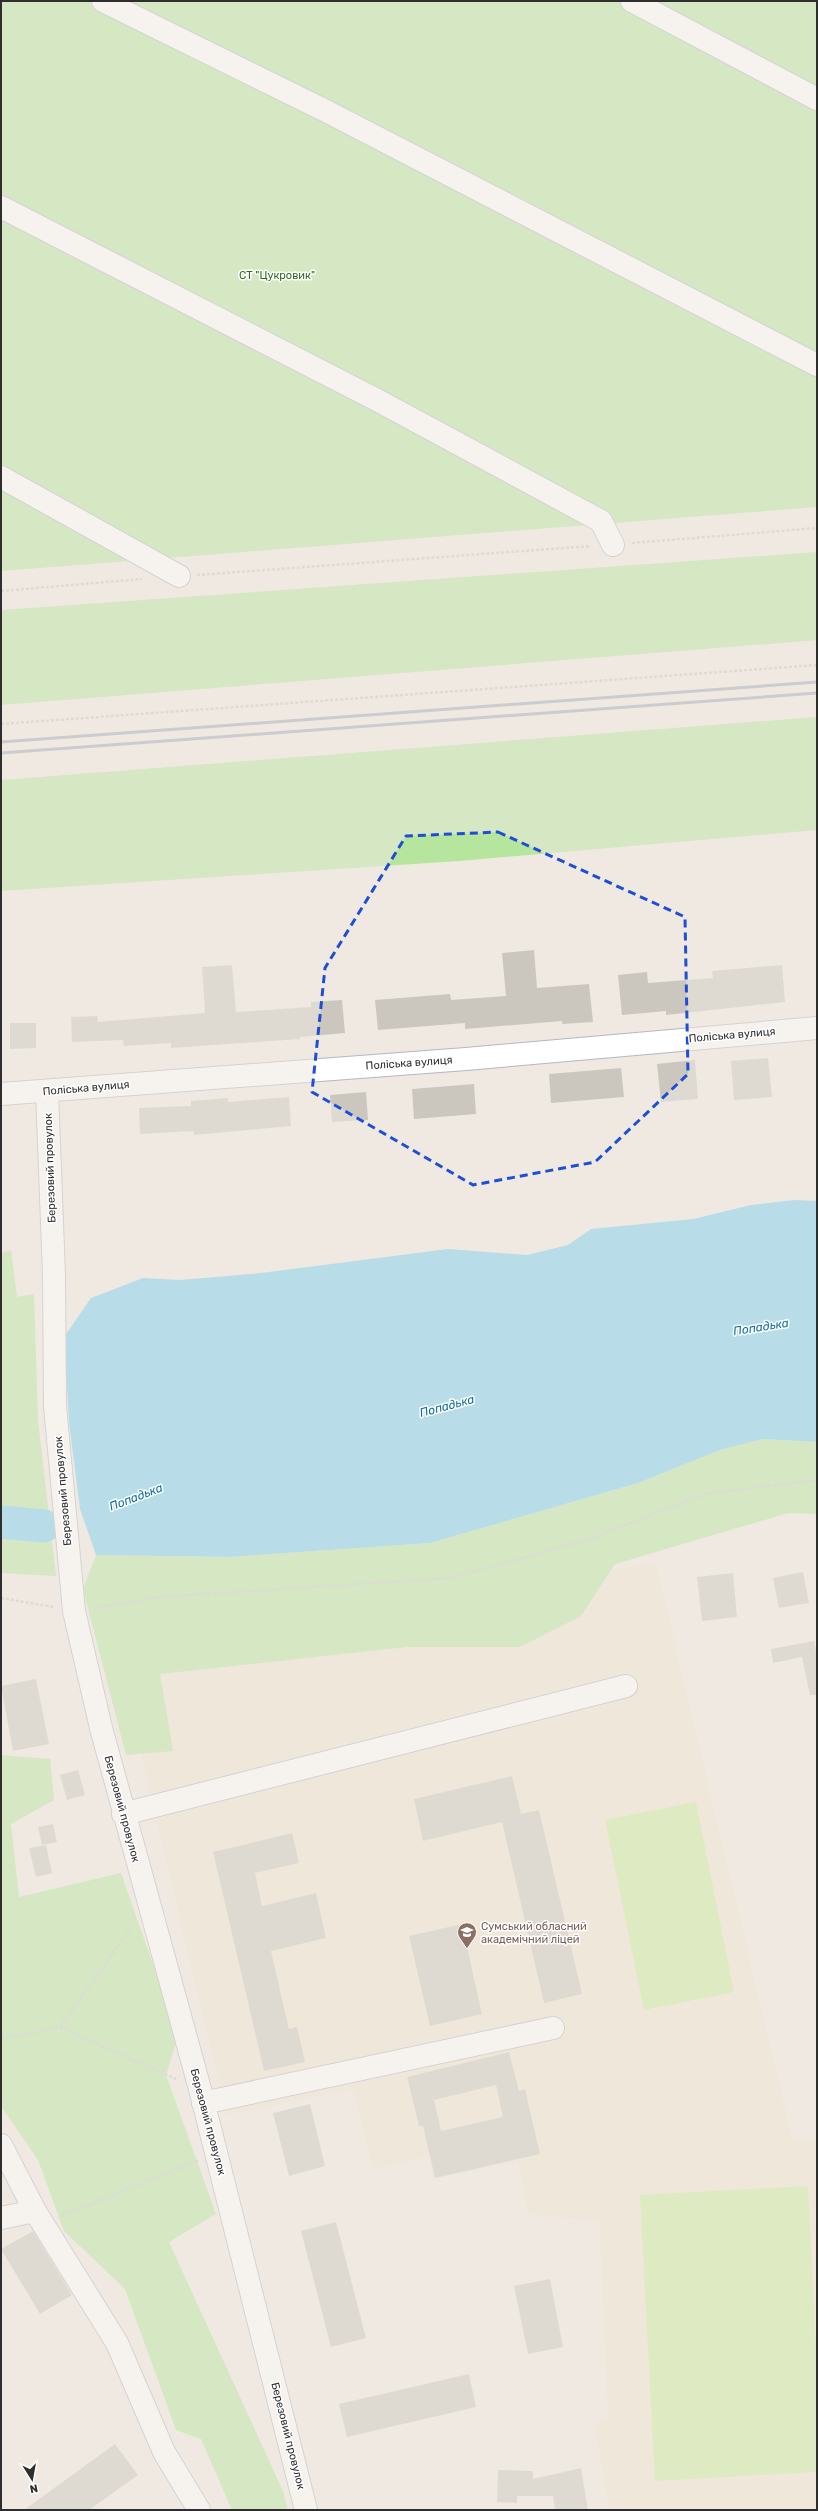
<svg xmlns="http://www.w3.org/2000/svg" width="818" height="2511" font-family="Rubik,sans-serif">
<rect width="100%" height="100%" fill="#efe9e1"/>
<path fill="#f0e6d1" d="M 656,1563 L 793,2141 L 817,2137 L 817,2510 L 609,2510 L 594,2423 L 608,2420 L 599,2221 L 528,2214 L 518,2162 L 433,2179 L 428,2157 L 373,2170 L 352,2089 L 226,2115 L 114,1642 Z"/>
<path fill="#b6e59e" d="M 1,1 L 817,1 L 817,507 L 1,571 Z
M 817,552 L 817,640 L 1,705 L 1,610 Z
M 817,717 L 817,830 L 459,861 L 1,891 L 1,780 Z
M 11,1250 L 17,1297 L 34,1294 L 38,1420 L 56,1576 L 1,1573 L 1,1253 Z
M 762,1439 L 817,1442 L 817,1514 L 788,1513 L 615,1564 L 581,1616 L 520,1647 L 407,1647 L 160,1674 L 173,1751 L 126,1755 L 83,1589 L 96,1555 L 230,1557 L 430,1543 L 638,1483 L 720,1450 Z
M 1,1755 L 50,1759 L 54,1800 L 11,1824 L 19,1897 L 121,1873 L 178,2036 L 166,2075 L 216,2214 L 169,2242 L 283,2491 L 288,2510 L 232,2510 L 201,2439 L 176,2430 L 125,2289 L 64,2231 L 38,2160 L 1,2106 Z"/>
<path fill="#c9ec9a" d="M 696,1802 L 734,1992 L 644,2010 L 605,1820 Z
M 808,2186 L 817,2366 L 817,2472 L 655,2481 L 640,2195 Z"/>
<path fill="#75cff0" d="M 794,1200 L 817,1201 L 817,1442 L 762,1439 L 720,1450 L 638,1483 L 430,1543 L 230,1557 L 96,1555 L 80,1509 L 69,1423 L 66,1368 L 66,1334 L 91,1298 L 143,1278 L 180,1280 L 261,1273 L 448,1249 L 527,1255 L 568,1245 L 591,1229 L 693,1219 L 751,1205 Z"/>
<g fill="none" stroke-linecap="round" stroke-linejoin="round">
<path stroke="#75cff0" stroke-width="33" d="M 1,1522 L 44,1526"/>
</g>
<path fill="#cbc7bf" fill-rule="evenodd" d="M 534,950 L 537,988 L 589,984 L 593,1022 L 562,1024 L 562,1021 L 465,1029 L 465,1023 L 378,1030 L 375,1000 L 450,994 L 451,1000 L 506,996 L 502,953 Z
M 232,965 L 236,1012 L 311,1007 L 311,1002 L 342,1000 L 345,1033 L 300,1037 L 300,1039 L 171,1048 L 171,1043 L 124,1046 L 123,1040 L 72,1042 L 71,1017 L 97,1016 L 98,1022 L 205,1013 L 202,967 Z
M 782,965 L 785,1002 L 666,1015 L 666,1011 L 622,1015 L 618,975 L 647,972 L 648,983 L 713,978 L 712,971 Z
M 10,1023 L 36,1023 L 36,1048 L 10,1049 Z
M 768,1058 L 772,1097 L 734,1100 L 731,1061 Z
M 695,1060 L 698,1099 L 661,1102 L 657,1064 Z
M 621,1068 L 624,1097 L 551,1103 L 549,1074 Z
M 474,1084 L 476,1114 L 414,1119 L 412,1089 Z
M 366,1092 L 368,1120 L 332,1122 L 330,1095 Z
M 289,1097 L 291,1126 L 194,1135 L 193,1131 L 140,1134 L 139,1108 L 191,1106 L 191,1101 L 228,1098 L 228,1102 Z
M 803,1572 L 809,1603 L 779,1608 L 773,1578 Z
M 733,1573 L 737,1617 L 702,1621 L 697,1577 Z
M 814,1641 L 817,1656 L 817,1695 L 810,1695 L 802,1657 L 773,1663 L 771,1649 Z
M 36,1679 L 49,1744 L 13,1751 L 1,1686 Z
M 78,1770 L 85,1795 L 67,1800 L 60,1775 Z
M 512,1776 L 521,1814 L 539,1810 L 582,1994 L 544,2003 L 502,1822 L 423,1841 L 414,1799 Z
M 53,1824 L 57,1842 L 42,1845 L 38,1827 Z
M 292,1833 L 299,1863 L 255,1873 L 262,1906 L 316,1893 L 326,1938 L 271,1951 L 289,2029 L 297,2027 L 305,2062 L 264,2071 L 213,1852 Z
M 46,1845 L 52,1873 L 36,1877 L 29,1848 Z
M 462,1924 L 482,2014 L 430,2026 L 409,1936 Z
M 509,2052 L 519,2091 L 525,2089 L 540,2154 L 435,2178 L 423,2126 L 419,2126 L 407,2077 ZM 496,2085 L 503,2117 L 441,2131 L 434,2100 Z
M 310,2104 L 325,2166 L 289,2176 L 273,2113 Z
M 336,2222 L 366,2338 L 331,2347 L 301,2231 Z
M 33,2231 L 72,2295 L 40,2314 L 1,2249 Z
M 550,2279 L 563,2347 L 528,2354 L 514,2286 Z
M 469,2374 L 476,2407 L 347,2437 L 339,2404 Z
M 115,2444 L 138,2475 L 89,2510 L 24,2510 Z
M 581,2468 L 588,2510 L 555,2510 L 553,2496 L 517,2496 L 517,2503 L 497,2502 L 498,2470 L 533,2471 L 533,2479 Z"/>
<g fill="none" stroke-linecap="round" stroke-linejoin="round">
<defs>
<path id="minor" d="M 103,1 L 326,111 L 817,365
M 632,1 L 817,99
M 1,207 L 377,400 L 601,521 L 613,545
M 1,477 L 179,576
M 47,1091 L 54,1275 L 55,1406 L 74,1611 L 101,1728 L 200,2089 L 306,2510
M 1,1094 L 466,1059 L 817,1028
M 123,1814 L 626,1686
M 203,2103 L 553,2028
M 1,2145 L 35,2211 L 117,2343 L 164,2452 L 199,2510
M 1,2218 L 35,2211"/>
</defs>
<use href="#minor" stroke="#b4b7c1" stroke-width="24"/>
<path stroke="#c9c9c9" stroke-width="2.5" stroke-dasharray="3 2" stroke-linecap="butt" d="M 632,543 L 817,528
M 197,575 L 591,546
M 1,591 L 142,579
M 1,724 L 817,665
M 1,1598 L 54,1607
M 94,1608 L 161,1597 L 450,1578 L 587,1540 L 705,1494 L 817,1480
M 60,2027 L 134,1924
M 1,2039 L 60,2027 L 176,2079
M 61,2216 L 199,2160"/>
<use href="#minor" stroke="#fff" stroke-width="22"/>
<path stroke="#a3a6b8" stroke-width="3" d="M 1,742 L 817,682
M 1,753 L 817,693"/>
</g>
<path d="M0 0H818V2511H0ZM 498,832 L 685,917 L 688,1074 L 595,1162 L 473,1185 L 312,1092 L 325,968 L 406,836 Z" fill="#efe9e1" fill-opacity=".55" fill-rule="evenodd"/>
<path fill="none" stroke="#1d4ed8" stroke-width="3" stroke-dasharray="8 5" stroke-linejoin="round" d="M 498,832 L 685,917 L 688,1074 L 595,1162 L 473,1185 L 312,1092 L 325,968 L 406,836 Z"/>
<defs>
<symbol id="school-pin" viewBox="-11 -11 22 30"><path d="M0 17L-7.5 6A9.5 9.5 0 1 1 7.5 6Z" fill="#8d6e63" stroke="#fff"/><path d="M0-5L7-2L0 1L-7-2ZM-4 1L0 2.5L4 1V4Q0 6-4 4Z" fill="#fff"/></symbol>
</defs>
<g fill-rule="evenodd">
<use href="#school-pin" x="456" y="1921" width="22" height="30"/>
</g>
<g text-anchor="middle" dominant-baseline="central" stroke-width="3" stroke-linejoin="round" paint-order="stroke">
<g font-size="11" fill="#2c6e1b" stroke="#fff">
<text x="277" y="275">СТ "Цукровик"</text>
</g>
<g font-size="11" fill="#2e2e2e" stroke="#fff">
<text transform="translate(732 1035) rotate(-5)">Поліська вулиця</text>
<text transform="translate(409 1063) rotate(-4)">Поліська вулиця</text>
<text transform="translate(86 1088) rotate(-5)">Поліська вулиця</text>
<text transform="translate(50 1168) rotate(-92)">Березовий провулок</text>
<text transform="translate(63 1491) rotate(-95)">Березовий провулок</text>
<text transform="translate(122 1809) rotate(75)">Березовий провулок</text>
<text transform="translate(208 2122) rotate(75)">Березовий провулок</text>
<text transform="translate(288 2436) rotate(76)">Березовий провулок</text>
</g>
<g font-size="11" fill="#785e54" stroke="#fff" text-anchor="start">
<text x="481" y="1926">Сумський обласний<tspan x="481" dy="13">академічний ліцей</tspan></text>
</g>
<g font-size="12" font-style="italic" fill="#0d6fa3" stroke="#fff">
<text transform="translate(761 1327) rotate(-9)">Попадька</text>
<text transform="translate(447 1406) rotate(-15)">Попадька</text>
<text transform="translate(136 1497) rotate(-21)">Попадька</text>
</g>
</g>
<rect width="818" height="2511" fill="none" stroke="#2e2e2e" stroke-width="4"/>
<g transform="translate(32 2479) rotate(169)" stroke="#ffffff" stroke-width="3" paint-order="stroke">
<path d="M0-3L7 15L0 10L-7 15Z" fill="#2e2e2e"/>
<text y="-6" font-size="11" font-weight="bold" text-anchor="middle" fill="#2e2e2e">N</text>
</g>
</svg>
